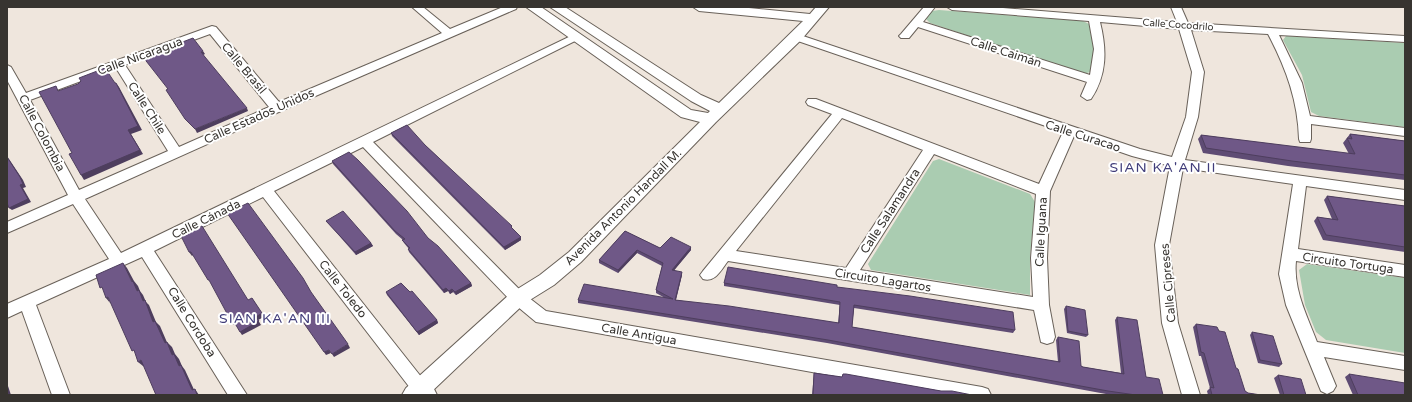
<svg xmlns="http://www.w3.org/2000/svg" width="1412" height="402" font-family="'Varela Round',sans-serif">
<rect width="100%" height="100%" fill="#efe6dd"/>
<path fill="#aaccb1" d="M 939,10 L 1083,21 L 1089,24 L 1094,51 L 1090,72 L 1084,74 L 930,23 L 926,19 L 932,11 Z
M 1286,36 L 1405,43 L 1405,127 L 1319,116 L 1311,112 L 1302,75 L 1283,40 Z
M 939,159 L 1030,194 L 1035,202 L 1030,257 L 1030,295 L 871,270 L 868,264 L 933,161 Z
M 1307,264 L 1405,278 L 1405,353 L 1326,340 L 1316,332 L 1305,305 L 1299,270 Z"/>
<g fill="none" stroke-linecap="round" stroke-linejoin="round">
<defs>
<path id="minor" d="M 412,7 L 423,7 L 450,29 L 503,7 L 517,7 L 516,9 L 281,111 L 85,199 L 121,253 L 575,34 L 581,37 L 579,39 L 373,142 L 524,294 L 546,311 L 982,387 L 988,389 L 991,395 L 939,395 L 536,322 L 512,302 L 363,147 L 274,191 L 426,383 L 434,389 L 437,395 L 416,395 L 414,393 L 263,197 L 154,251 L 247,395 L 228,395 L 142,257 L 36,305 L 70,395 L 52,395 L 22,311 L 7,318 L 7,304 L 109,259 L 73,204 L 7,233 L 7,222 L 68,195 L 7,80 L 7,65 L 11,67 L 26,93 L 212,26 L 216,27 L 279,102 L 442,33 ZM 210,34 L 269,107 L 179,147 L 125,65 ZM 116,68 L 168,151 L 79,190 L 30,100 Z
M 924,7 L 935,7 L 923,22 L 1090,75 L 1094,49 L 1089,21 L 952,10 L 947,7 L 991,7 L 1177,22 L 1171,7 L 1181,7 L 1188,23 L 1405,36 L 1405,42 L 1279,35 L 1302,83 L 1310,116 L 1405,128 L 1405,136 L 1311,124 L 1311,139 L 1310,142 L 1300,142 L 1299,139 C 1298,101 1286,68 1268,34 L 1191,30 L 1204,72 L 1198,117 L 1185,160 L 1405,190 L 1405,200 L 1306,186 L 1298,249 L 1405,265 L 1405,277 L 1296,261 C 1293,289 1307,316 1317,342 L 1405,356 L 1405,370 L 1324,357 L 1336,386 L 1333,391 L 1327,394 L 1321,391 L 1286,305 L 1279,274 L 1293,184 L 1183,168 L 1169,245 L 1178,323 L 1200,395 L 1182,395 L 1162,323 L 1155,245 L 1170,166 L 1132,156 L 1074,136 L 1050,191 L 1047,258 L 1049,305 L 1055,337 L 1053,342 L 1047,344 L 1041,342 L 1034,310 L 728,261 C 721,270 715,283 703,279 L 700,275 L 703,271 L 832,114 L 808,105 L 806,102 L 808,99 L 816,99 L 1039,184 L 1063,132 L 792,39 L 790,37 L 792,35 L 800,35 L 1140,149 L 1172,157 L 1186,117 L 1192,72 L 1179,29 L 1100,22 C 1107,50 1107,75 1091,99 L 1087,100 L 1081,96 L 1087,82 L 918,27 L 909,38 L 901,38 L 899,36 L 901,34 ZM 842,118 L 923,150 L 846,268 L 736,251 ZM 934,154 L 1036,194 L 1031,258 L 1033,297 L 860,270 Z"/>
<path id="tertiary" d="M 526,7 L 541,7 L 691,110 L 708,113 L 710,111 L 691,101 L 550,7 L 565,7 L 701,95 L 719,103 L 803,21 L 699,11 L 693,7 L 739,7 L 810,14 L 816,7 L 829,7 L 801,40 L 716,122 L 581,262 L 554,285 L 525,303 L 428,395 L 402,395 L 406,388 L 511,293 L 540,275 L 569,252 L 700,122 L 681,117 Z"/>
</defs>
<use href="#minor" stroke="#696159" stroke-width="2"/>
<use href="#tertiary" stroke="#696159" stroke-width="2"/>
<use href="#minor" fill="#fff" fill-rule="evenodd"/>
<use href="#tertiary" fill="#fff" fill-rule="evenodd"/>
</g>
<path fill="#5f4c74" d="M 391,133 L 425,145 L 513,229 L 521,237 L 521,240 L 505,250 L 392,136 Z
M 1350,134 L 1405,141 L 1405,180 L 1288,166 L 1203,153 L 1198,139 L 1201,135 L 1349,154 L 1343,143 Z
M 332,161 L 428,238 L 471,283 L 472,286 L 456,295 L 453,292 L 450,294 L 448,291 L 444,293 L 409,252 L 408,249 L 409,249 L 404,243 L 402,240 L 403,240 L 396,234 L 333,164 Z
M 1327,196 L 1405,206 L 1405,252 L 1323,240 L 1314,221 L 1317,217 L 1332,219 L 1324,200 Z
M 326,221 L 371,243 L 373,246 L 356,255 L 328,223 Z
M 625,231 L 660,248 L 691,250 L 674,270 L 682,275 L 676,300 L 838,323 L 840,305 L 724,286 L 724,283 L 837,287 L 1015,330 L 1013,333 L 854,308 L 852,327 L 1058,362 L 1056,340 L 1058,337 L 1081,366 L 1083,367 L 1121,373 L 1115,320 L 1117,317 L 1146,377 L 1163,395 L 1114,395 L 1106,394 L 827,343 L 578,303 L 578,300 L 665,298 L 656,293 L 656,290 L 662,266 L 637,253 L 618,273 L 599,263 L 599,260 Z
M 386,292 L 437,320 L 438,323 L 419,335 L 387,295 Z
M 1066,306 L 1088,335 L 1086,337 L 1067,333 L 1064,309 Z
M 1196,324 L 1219,331 L 1236,368 L 1245,391 L 1248,393 L 1261,395 L 1208,395 L 1207,391 L 1210,388 L 1201,356 L 1199,356 L 1193,327 Z
M 1252,332 L 1282,364 L 1279,367 L 1258,363 L 1250,335 Z
M 814,373 L 842,377 L 843,374 L 941,391 L 972,395 L 812,395 Z
M 1349,374 L 1405,395 L 1353,395 L 1345,377 Z
M 1278,375 L 1306,395 L 1280,395 L 1274,378 Z"/>
<path fill="#4e3e5e" d="M 203,51 L 205,54 L 203,55 L 201,52 Z
M 116,83 L 119,87 L 142,130 L 131,134 L 143,154 L 84,180 L 81,175 L 128,130 Z
M 247,108 L 248,111 L 197,133 L 195,129 Z
M 7,156 L 23,180 L 26,187 L 23,188 L 31,202 L 12,210 L 9,208 L 20,185 Z
M 521,237 L 521,240 L 505,250 L 504,247 Z
M 371,243 L 373,246 L 356,255 L 355,252 Z
M 691,247 L 691,250 L 672,273 L 672,270 Z
M 637,250 L 637,253 L 618,273 L 618,270 Z
M 189,252 L 191,252 L 193,255 L 192,256 Z
M 123,263 L 127,268 L 134,281 L 138,286 L 140,291 L 143,295 L 146,302 L 149,305 L 156,322 L 160,326 L 169,347 L 167,342 L 172,347 L 175,354 L 179,359 L 182,366 L 185,370 L 196,394 L 195,389 L 199,395 L 197,395 L 192,390 L 179,366 L 165,343 L 153,322 L 143,301 L 132,282 Z
M 682,272 L 682,275 L 675,303 L 675,300 Z
M 471,283 L 472,286 L 456,295 L 455,292 Z
M 446,288 L 448,291 L 444,293 L 443,290 Z
M 452,289 L 453,292 L 450,294 L 449,291 Z
M 108,297 L 110,303 L 106,298 Z
M 252,298 L 264,317 L 258,320 L 261,325 L 242,335 L 240,332 L 256,317 Z
M 233,320 L 236,324 L 234,325 L 231,321 Z
M 437,320 L 438,323 L 419,335 L 417,332 Z
M 348,344 L 350,348 L 334,357 L 332,354 Z
M 329,350 L 331,353 L 326,355 L 324,352 Z
M 141,360 L 146,365 L 143,366 L 138,362 Z
M 7,383 L 11,395 L 7,395 Z"/>
<path fill="#6f5887" stroke="#4e3e5e" d="M 193,38 L 203,51 L 201,52 L 205,57 L 247,108 L 195,129 L 185,119 L 166,90 L 168,89 L 143,57 Z
M 105,68 L 115,83 L 116,83 L 138,126 L 128,130 L 140,150 L 81,175 L 69,154 L 72,153 L 39,92 L 56,86 L 58,91 L 78,84 L 81,81 L 79,78 Z
M 407,125 L 425,145 L 512,226 L 511,227 L 521,237 L 504,247 L 391,133 Z
M 1350,134 L 1405,141 L 1405,175 L 1292,161 L 1206,148 L 1201,135 L 1355,154 L 1347,138 L 1352,139 Z
M 349,152 L 358,160 L 407,211 L 428,238 L 438,246 L 471,283 L 455,292 L 452,289 L 449,291 L 446,288 L 443,290 L 408,249 L 410,248 L 402,240 L 405,239 L 395,231 L 332,161 Z
M 7,157 L 20,177 L 23,184 L 20,185 L 28,199 L 9,208 L 7,203 Z
M 1327,196 L 1405,206 L 1405,247 L 1326,235 L 1317,217 L 1338,220 Z
M 248,203 L 303,278 L 311,292 L 348,344 L 332,354 L 329,350 L 324,352 L 227,213 Z
M 343,211 L 371,243 L 355,252 L 326,221 Z
M 202,226 L 248,300 L 252,298 L 262,313 L 256,317 L 259,321 L 240,332 L 233,320 L 231,321 L 209,280 L 208,280 L 191,252 L 189,252 L 181,236 Z
M 625,231 L 660,248 L 671,237 L 691,247 L 672,270 L 682,272 L 675,300 L 729,306 L 839,323 L 840,302 L 724,283 L 728,267 L 837,285 L 837,287 L 910,296 L 1013,312 L 1015,330 L 854,305 L 852,327 L 1060,362 L 1058,337 L 1079,341 L 1081,366 L 1083,367 L 1124,374 L 1117,317 L 1137,320 L 1146,377 L 1159,379 L 1163,395 L 1136,395 L 1108,391 L 828,340 L 578,300 L 584,284 L 673,299 L 656,290 L 663,263 L 637,250 L 618,270 L 599,260 Z
M 123,263 L 132,282 L 133,281 L 137,291 L 139,290 L 143,301 L 145,300 L 153,322 L 155,321 L 165,343 L 167,342 L 172,355 L 174,354 L 179,366 L 181,365 L 192,390 L 195,389 L 197,395 L 156,395 L 141,360 L 138,362 L 134,350 L 132,351 L 108,297 L 106,298 L 102,287 L 100,288 L 96,275 Z
M 401,283 L 410,292 L 412,291 L 437,320 L 417,332 L 386,292 Z
M 1066,306 L 1085,310 L 1088,335 L 1068,331 Z
M 1196,324 L 1217,327 L 1219,331 L 1225,332 L 1236,368 L 1238,369 L 1245,391 L 1248,393 L 1261,395 L 1212,395 L 1210,387 L 1214,388 L 1204,353 L 1201,352 Z
M 1252,332 L 1273,336 L 1282,364 L 1260,360 Z
M 814,373 L 842,377 L 843,374 L 846,374 L 941,391 L 952,391 L 972,395 L 813,395 Z
M 1349,374 L 1405,383 L 1405,395 L 1358,395 Z
M 1278,375 L 1301,379 L 1306,395 L 1284,395 Z"/>
<g text-anchor="middle" dominant-baseline="central" stroke-width="4" stroke-linejoin="round" paint-order="stroke">
<g font-size="10" fill="#373430" stroke="#fff">
<text transform="translate(1178 25) rotate(4)">Calle Cocodrilo</text>
</g>
<g font-size="12" fill="#373430" stroke="#fff">
<text transform="translate(1006 52) rotate(18)">Calle Caimán</text>
<text transform="translate(140 56) rotate(-20)">Calle Nicaragua</text>
<text transform="translate(244 68) rotate(50)">Calle Brasil</text>
<text transform="translate(147 108) rotate(57)">Calle Chile</text>
<text transform="translate(259 116) rotate(-24)">Calle Estados Unidos</text>
<text transform="translate(42 133) rotate(62)">Calle Colombia</text>
<text transform="translate(1083 136) rotate(18)">Calle Curacao</text>
<text transform="translate(623 207) rotate(-45)">Avenida Antonio Handall M.</text>
<text transform="translate(890 211) rotate(-57)">Calle Salamandra</text>
<text transform="translate(206 219) rotate(-26)">Calle Cánada</text>
<text transform="translate(1041 232) rotate(-87)">Calle Iguana</text>
<text transform="translate(1348 263) rotate(8)">Circuito Tortuga</text>
<text transform="translate(883 280) rotate(9)">Circuito Lagartos</text>
<text transform="translate(1168 283) rotate(-95)">Calle Cipreses</text>
<text transform="translate(343 289) rotate(52)">Calle Toledo</text>
<text transform="translate(192 322) rotate(58)">Calle Cordoba</text>
<text transform="translate(639 334) rotate(10)">Calle Antigua</text>
</g>
<g font-size="14" letter-spacing="1" fill="#413d7a" stroke="#fff">
<text x="1163" y="167">SIAN KA'AN II</text>
<text x="275" y="318">SIAN KA'AN III</text>
</g>
</g>
<rect width="1412" height="402" fill="none" stroke="#373430" stroke-width="16"/>
</svg>
